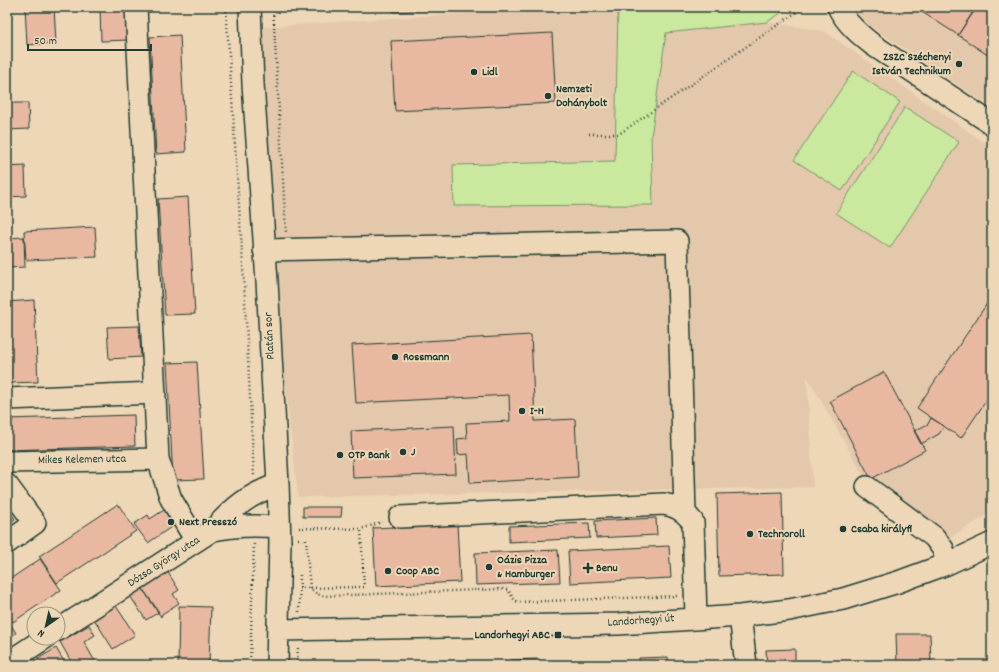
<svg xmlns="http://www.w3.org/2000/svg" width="999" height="672" font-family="Dekko,sans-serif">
<rect width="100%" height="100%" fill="#eed7b7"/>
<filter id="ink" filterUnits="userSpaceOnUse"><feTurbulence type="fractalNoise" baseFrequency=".025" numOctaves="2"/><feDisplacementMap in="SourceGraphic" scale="8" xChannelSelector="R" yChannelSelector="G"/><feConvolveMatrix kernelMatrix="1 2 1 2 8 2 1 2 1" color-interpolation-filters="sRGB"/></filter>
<g filter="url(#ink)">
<path fill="#e4c8ab" d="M 558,7 L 618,7 L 615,161 L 453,165 L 454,206 L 653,205 L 651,137 L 666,33 L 767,22 L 824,31 L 992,148 L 992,512 L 949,538 L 867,482 L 807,376 L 813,487 L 298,497 L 270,249 L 261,27 Z
M 855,7 L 992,7 L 992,108 L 861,20 Z"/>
<path fill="#cbe89f" stroke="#75926a" d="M 618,7 L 790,7 L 767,22 L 666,33 L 651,137 L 653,205 L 454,206 L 453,165 L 615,161 Z
M 853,71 L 900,102 L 842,191 L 794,160 Z
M 905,107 L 959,142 L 890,248 L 836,213 Z"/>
<path fill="#e8b8a1" stroke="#1f3d34" d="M 25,7 L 54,7 L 56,43 L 27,45 Z
M 100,7 L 128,7 L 130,40 L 101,41 Z
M 393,7 L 431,7 L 431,10 L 393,12 Z
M 914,7 L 965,7 L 973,12 L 958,35 Z
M 977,7 L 992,7 L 992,58 L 958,35 Z
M 552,33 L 556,103 L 395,111 L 391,41 Z
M 180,35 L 186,152 L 156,154 L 150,37 Z
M 7,103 L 28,103 L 29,129 L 7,130 Z
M 25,166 L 26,196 L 7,197 L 7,167 Z
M 188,197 L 195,314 L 165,315 L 158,199 Z
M 95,227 L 97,257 L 26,260 L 24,231 Z
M 24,237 L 25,267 L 7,268 L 7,238 Z
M 992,296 L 992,392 L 961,438 L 917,408 Z
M 34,300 L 38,382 L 9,383 L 7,302 Z
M 139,326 L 141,357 L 109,359 L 107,327 Z
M 531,335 L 535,421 L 575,419 L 578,477 L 470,483 L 468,454 L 458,455 L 457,439 L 467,438 L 466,423 L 510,421 L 509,395 L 356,403 L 352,345 Z
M 197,362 L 204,479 L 173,480 L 167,363 Z
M 884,372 L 925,450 L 871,479 L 830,401 Z
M 134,415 L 135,446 L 7,450 L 7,419 Z
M 931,418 L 944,426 L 939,434 L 921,444 L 914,431 L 928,424 Z
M 454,426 L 456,474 L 353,478 L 351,431 Z
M 782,492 L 784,574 L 719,576 L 717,494 Z
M 118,504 L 136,531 L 57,583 L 39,556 Z
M 7,507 L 15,519 L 7,525 Z
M 303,507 L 342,507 L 341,517 L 303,517 Z
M 167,508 L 177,523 L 148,543 L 134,524 L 148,515 L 150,519 Z
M 656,518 L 657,535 L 596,538 L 595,521 Z
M 589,523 L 590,538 L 509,542 L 509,526 Z
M 457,524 L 460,582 L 376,586 L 373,528 Z
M 669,546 L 671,578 L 570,583 L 568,551 Z
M 558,550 L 560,582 L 476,585 L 475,553 Z
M 40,559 L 61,590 L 13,622 L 7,613 L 7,581 Z
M 167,571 L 179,590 L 173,594 L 179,603 L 162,614 L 161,617 L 142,588 Z
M 142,588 L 159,612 L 146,620 L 130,596 Z
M 116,606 L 135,635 L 113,649 L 94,619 Z
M 179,606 L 211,607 L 209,665 L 178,665 Z
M 7,619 L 16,633 L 7,639 Z
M 89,625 L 95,635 L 84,642 L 97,665 L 73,665 L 60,642 Z
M 896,634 L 930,634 L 931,665 L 897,665 Z
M 56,648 L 66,665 L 28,665 Z
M 795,649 L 795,665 L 767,665 L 766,650 Z
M 668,657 L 668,665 L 639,665 L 639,658 Z
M 539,659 L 539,665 L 510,665 L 510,660 Z"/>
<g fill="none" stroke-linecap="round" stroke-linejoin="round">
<defs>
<path id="minor" d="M 136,7 L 158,459 L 171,499 L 196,541
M 250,7 L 253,84 L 267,281 L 278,484 L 280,542 L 277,665
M 838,7 C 846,23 859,34 873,45 L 992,124
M 264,250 L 677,241 L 685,512
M 7,399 L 155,393
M 7,462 L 158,459
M 7,485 L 35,523 L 7,543
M 867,487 L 934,537 L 943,549 L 947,564
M 400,517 L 664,504 C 678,507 684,511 693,522 L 696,617
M 213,530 C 235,506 247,496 278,484
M 740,616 L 746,665
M 58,630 L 213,530 C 236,525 256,525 279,527
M 278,630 L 618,624 L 740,616 L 789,610 L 843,599 L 898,582 L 947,564 L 992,543
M 7,663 L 45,638"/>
</defs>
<use href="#minor" stroke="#1f3d34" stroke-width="24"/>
<path stroke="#1f3d34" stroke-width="2.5" stroke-dasharray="1 3" stroke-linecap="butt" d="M 226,7 L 244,282 L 254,476
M 273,7 L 286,232
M 589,134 L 619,134 L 804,7
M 299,528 L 361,529 L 382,522
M 298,539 L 306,539 L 310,588 L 317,594 L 324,596 L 503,589 L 508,590 L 515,601 L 520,602 L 677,596
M 299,588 L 364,587 L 361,529
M 299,612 L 300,575
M 250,665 L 254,543
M 297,665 L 298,647"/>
<use href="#minor" stroke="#eed7b7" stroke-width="21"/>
</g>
</g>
<g fill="#1f3d34" stroke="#eed7b7" stroke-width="1.5">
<circle cx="959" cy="64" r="4"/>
<circle cx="474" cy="72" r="4"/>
<circle cx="548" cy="96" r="4"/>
<circle cx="395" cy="357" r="4"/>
<circle cx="522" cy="411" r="4"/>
<circle cx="403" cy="452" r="4"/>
<circle cx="340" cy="455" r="4"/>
<circle cx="171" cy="522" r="4"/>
<circle cx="843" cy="529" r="4"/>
<circle cx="750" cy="534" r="4"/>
<circle cx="489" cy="567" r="4"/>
<path d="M586 562h4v4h4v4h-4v4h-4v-4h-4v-4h4z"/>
<circle cx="388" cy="571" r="4"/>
<rect x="554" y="631" width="8" height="8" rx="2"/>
</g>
<g text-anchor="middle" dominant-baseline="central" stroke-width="4" stroke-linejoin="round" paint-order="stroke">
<g font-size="12" font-weight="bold" fill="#1f3d34" stroke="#eed7b7" text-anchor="start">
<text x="951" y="57" text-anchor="end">ZSZC Széchenyi<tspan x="951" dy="14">István Technikum</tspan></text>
<text x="482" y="72">Lidl</text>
<text x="556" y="89">Nemzeti<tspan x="556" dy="14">Dohánybolt</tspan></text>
<text x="403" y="357">Rossmann</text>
<text x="530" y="411">I-H</text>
<text x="411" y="452">J</text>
<text x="348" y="455">OTP Bank</text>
<text x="179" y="522">Next Presszó</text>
<text x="851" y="529">Csaba királyfi</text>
<text x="758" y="534">Technoroll</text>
<text x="497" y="560">Oázis Pizza<tspan x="497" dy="14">&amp; Hamburger</tspan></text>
<text x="596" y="568">Benu</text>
<text x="396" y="571">Coop ABC</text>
<text x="550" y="635" text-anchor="end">Landorhegyi ABC</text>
</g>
<g font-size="12" fill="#1f3d34" stroke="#eed7b7">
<text transform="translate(270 336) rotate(-93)">Platán sor</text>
<text transform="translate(82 460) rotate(-1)">Mikes Kelemen utca</text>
<text transform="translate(164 562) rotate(-33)">Dózsa György utca</text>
<text transform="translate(641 621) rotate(-4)">Landorhegyi út</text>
</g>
</g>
<rect width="999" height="672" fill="none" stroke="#eed7b7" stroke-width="24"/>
<rect x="12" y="12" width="975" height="648" fill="none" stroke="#1f3d34" stroke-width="1.5" filter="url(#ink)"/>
<g transform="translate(46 626) rotate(214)"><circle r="19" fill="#eed7b7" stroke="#9b9983"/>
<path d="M0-3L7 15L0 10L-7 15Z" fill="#1f3d34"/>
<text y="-6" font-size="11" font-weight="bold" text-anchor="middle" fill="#1f3d34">N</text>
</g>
<path d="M28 44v6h123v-6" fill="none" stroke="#1f3d34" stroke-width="2"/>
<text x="34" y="44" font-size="12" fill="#1f3d34" stroke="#eed7b7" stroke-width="3" paint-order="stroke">50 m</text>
</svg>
